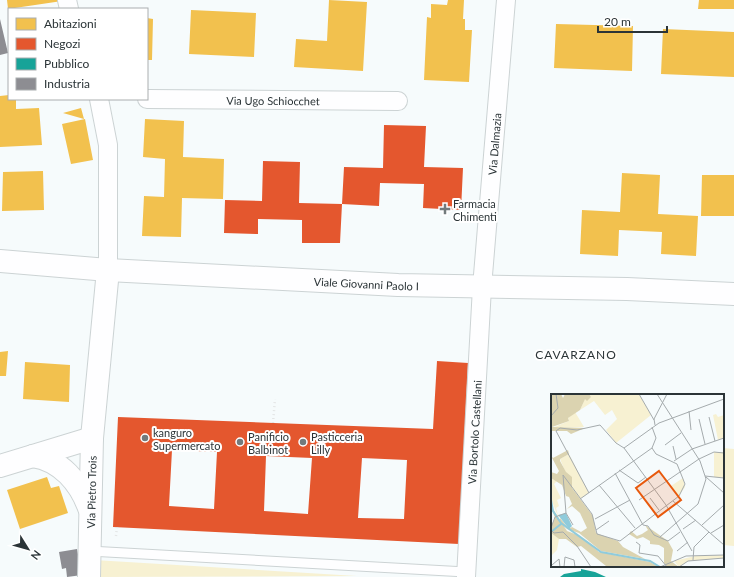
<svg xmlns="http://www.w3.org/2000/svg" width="734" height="577" font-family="Lato,sans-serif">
<rect width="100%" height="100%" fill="#f6fbfc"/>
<path fill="#f7f1d2" d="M 723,448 L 734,449 L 734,546 L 723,545 Z
M 94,560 L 357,576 L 95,577 Z"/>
<path fill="#f2c14e" d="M 7,0 L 62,0 L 62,1 L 8,9 Z
M 329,0 L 367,2 L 363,71 L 294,67 L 296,39 L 327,41 Z
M 448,0 L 464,0 L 463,19 L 465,19 L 465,30 L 472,30 L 469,82 L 424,80 L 427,17 L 431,18 L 431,4 L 447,5 Z
M 699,0 L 734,0 L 734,9 L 698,9 Z
M 191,10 L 256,13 L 254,57 L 189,54 Z
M 147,18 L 153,19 L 152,60 L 147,60 Z
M 556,24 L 633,26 L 632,71 L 554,68 Z
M 663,29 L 734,32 L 734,77 L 661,74 Z
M 9,95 L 9,99 L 16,99 L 16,109 L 39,108 L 42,145 L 0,147 L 0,96 Z
M 81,108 L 84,119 L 63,113 Z
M 85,119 L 93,160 L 71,164 L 62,124 Z
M 145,119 L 184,121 L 183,157 L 224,159 L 223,199 L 182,198 L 181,237 L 142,236 L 144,196 L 164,197 L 165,159 L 143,157 Z
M 43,171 L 44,210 L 2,211 L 3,172 Z
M 622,173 L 660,175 L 658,214 L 698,216 L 696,256 L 661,254 L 662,232 L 619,230 L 618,256 L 580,254 L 582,210 L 620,212 Z
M 702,175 L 734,175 L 734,216 L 701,216 Z
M 8,351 L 6,376 L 0,376 L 0,352 Z
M 25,362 L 70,365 L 69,402 L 23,399 Z
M 47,477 L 51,488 L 59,486 L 68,513 L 20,529 L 7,490 Z"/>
<path fill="#e4572e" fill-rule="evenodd" d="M 384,125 L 426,126 L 424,167 L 463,168 L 461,210 L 423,208 L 424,184 L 380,183 L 379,206 L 342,204 L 344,167 L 383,168 Z
M 263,161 L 300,162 L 299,203 L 342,204 L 340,243 L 302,243 L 302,220 L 258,219 L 258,234 L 224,233 L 225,200 L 262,201 Z
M 437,361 L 468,363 L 459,544 L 113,527 L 118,417 L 433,429 ZM 172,450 L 217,452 L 214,509 L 169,506 ZM 266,456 L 312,458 L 308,514 L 264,511 ZM 362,458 L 407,460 L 404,519 L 358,518 Z"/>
<path fill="#17a398" d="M 581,569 L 595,572 L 606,577 L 560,577 L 564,574 L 581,571 Z"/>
<path fill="#8d8d92" d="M 0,19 L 8,53 L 0,55 Z
M 77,549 L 82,575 L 67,577 L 66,568 L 62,569 L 59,552 Z"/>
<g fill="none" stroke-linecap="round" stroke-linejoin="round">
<defs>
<path id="lane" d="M 89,551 L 466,572"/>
<g id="street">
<path d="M 67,0 L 69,9"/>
<path d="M 99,99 L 108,145 L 108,270"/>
<path id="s1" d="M 147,99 L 398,101"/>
<path id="s2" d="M 466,577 L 482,287 L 506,0"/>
</g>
<g id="secondary">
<path id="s3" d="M 0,261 L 108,270 L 398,285 L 627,289 L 734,294"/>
<path d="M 33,456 C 61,460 80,483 89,508"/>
<path d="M 0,466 L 92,438"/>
<path id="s4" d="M 89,577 L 92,438 L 108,270"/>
</g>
</defs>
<use href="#lane" stroke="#ccd3d4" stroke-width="11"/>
<use href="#street" stroke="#ccd3d4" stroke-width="20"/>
<use href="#secondary" stroke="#ccd3d4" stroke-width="24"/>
<path stroke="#e3e5e5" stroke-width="2.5" stroke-dasharray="1 3" stroke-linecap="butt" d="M 273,423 L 275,399
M 116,536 L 117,527"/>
<use href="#lane" stroke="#fefeff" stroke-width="9"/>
<use href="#street" stroke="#fefeff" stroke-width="18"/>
<use href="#secondary" stroke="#fefeff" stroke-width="22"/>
</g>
<g fill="#727a7c" stroke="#fff" stroke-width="1.5">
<path d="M443 203h4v4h4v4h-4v4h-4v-4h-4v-4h4z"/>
<circle cx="145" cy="438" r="4"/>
<circle cx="240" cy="442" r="4"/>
<circle cx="303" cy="442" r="4"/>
</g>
<g text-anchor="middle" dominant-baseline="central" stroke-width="4" stroke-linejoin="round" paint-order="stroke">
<g font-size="11" fill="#2b3437" stroke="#fff">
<text stroke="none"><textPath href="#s1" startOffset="126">Via Ugo Schiocchet</textPath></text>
<text stroke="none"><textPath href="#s2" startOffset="434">Via Dalmazia</textPath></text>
<text stroke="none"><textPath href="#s3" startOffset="367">Viale Giovanni Paolo I</textPath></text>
<text stroke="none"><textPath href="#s2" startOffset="145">Via Bortolo Castellani</textPath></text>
<text stroke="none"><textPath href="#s4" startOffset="85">Via Pietro Trois</textPath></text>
</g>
<g font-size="11" fill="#2b3437" stroke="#fff" text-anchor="start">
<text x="453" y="203">Farmacia<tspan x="453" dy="13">Chimenti</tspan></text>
<text x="153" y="432">kanguro<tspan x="153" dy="13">Supermercato</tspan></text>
<text x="248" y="436">Panificio<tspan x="248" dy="13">Balbinot</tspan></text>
<text x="311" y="436">Pasticceria<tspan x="311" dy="13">Lilly</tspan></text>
</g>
<g font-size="12" letter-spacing="1" fill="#2b3437" stroke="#fff">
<text x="576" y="354">CAVARZANO</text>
</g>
</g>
<g transform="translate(551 394)">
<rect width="173" height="173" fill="#f6fbfc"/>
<path d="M 38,0 L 88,0 L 100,21 L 65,49 L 55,36 L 66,25 L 61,16 L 54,21 L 43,7 L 29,16 L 34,4 L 40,3 ZM 24,18 L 33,33 L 1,34 L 18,27 L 17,24 ZM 165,20 L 167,23 L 173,21 L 173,44 L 167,46 L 162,21 ZM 163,58 L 173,58 L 173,84 L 163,83 ZM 18,60 L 38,99 L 29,105 L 21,94 L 9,65 ZM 0,84 L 6,87 L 3,90 L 10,104 L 6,106 L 8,112 L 5,114 L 8,125 L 1,107 ZM 132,84 L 134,93 L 127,103 L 120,92 ZM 0,139 L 8,145 L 6,156 L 0,162 ZM 173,161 L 173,164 L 137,167 L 128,173 L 123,167 L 144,162 Z" fill="#f7f1d2"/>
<path d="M 0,0 L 10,0 L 12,4 L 14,0 L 38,0 L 40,3 L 36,7 L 34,5 L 29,16 L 17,24 L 18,27 L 1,33 L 34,34 L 20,40 L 16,37 L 0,37 ZM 17,56 L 18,60 L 9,65 L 9,67 L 15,78 L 21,83 L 21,94 L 42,122 L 45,139 L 67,147 L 72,153 L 94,165 L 50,157 L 28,139 L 16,135 L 9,127 L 9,124 L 18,135 L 21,133 L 30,138 L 36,134 L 29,119 L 21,112 L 16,115 L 21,110 L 18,103 L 15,102 L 11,91 L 0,84 L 0,78 L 6,80 L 8,77 L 0,62 L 2,64 ZM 0,112 L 16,137 L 29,142 L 48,158 L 99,168 L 108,173 L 55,172 L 30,152 L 26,153 L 15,145 L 8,145 L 0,139 L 0,127 L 2,129 L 4,124 ZM 94,131 L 117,147 L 122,156 L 120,167 L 128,173 L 116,173 L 113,169 L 113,154 L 108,151 L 99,150 L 99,147 L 92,143 L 86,145 L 78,140 L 80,137 L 86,142 L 91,140 L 97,136 Z" fill="#dbd3b0"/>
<path d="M 15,119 L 21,132 L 18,135 L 7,121 Z" fill="#90cbdb"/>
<path fill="none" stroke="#90cbdb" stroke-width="2" d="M 0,106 L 2,117 L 10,129 L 50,158 L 99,167 L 109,173M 0,138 L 10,130"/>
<path fill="none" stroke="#a5abad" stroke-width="1" d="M 88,0 L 103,26M 106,0 L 149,67 L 155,85 L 147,110 L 109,143M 138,17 L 140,36M 0,22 L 7,14 L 5,0M 158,23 L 164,47M 148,25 L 154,50M 104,31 L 103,25 L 116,0M 5,37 L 9,34 L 26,36 L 49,31 L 65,49 L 73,54 L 108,29 L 173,5M 5,37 L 38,99M 114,51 L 130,39M 122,52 L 125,65M 73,54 L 115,111 L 141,157M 123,67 L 141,55 L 173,44M 68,76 L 87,89 L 95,83M 64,79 L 92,131M 154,82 L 173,84M 155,83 L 173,99M 48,91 L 84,134M 99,104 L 108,116M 29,105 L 101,54 L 105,44 L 101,33M 88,106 L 148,65 L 163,58 L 173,59M 122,107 L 173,151M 44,125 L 79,106M 22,131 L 15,119 L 12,81 L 41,120 L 46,140 L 69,147 L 128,102 L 134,90 L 126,70 L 105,60 L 101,54M 92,131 L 97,132 L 103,141 L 117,147 L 129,138M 151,131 L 173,111M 0,134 L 4,123 L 15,119M 132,135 L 145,126M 0,136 L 3,139 L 12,138 L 26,152 L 40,173M 45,136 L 58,127M 160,139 L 173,131M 85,148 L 89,151 L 88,159 L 107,162 L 116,173M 126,157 L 137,148M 142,166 L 143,153 L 158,138M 1,171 L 8,165 L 9,173M 13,173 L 14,163 L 23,166 L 24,173M 109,173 L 135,162 L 173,161M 128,173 L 137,167 L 173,164"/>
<path fill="#e8590c" fill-opacity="0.15" stroke="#e8590c" stroke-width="2" d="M 108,77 L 130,106 L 107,123 L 85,94 Z"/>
<rect width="173" height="173" fill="none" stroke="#2b3437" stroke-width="2"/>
</g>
<rect x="8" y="8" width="140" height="92" fill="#ffffff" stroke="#aaaeaf"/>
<rect x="16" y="18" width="20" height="12" fill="#f2c14e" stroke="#aaaeaf"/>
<text x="44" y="28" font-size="12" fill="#2b3437">Abitazioni</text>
<rect x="16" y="38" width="20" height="12" fill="#e4572e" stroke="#aaaeaf"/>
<text x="44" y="48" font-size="12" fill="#2b3437">Negozi</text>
<rect x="16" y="58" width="20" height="12" fill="#17a398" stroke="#aaaeaf"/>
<text x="44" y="68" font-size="12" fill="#2b3437">Pubblico</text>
<rect x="16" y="78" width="20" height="12" fill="#8d8d92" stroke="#aaaeaf"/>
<text x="44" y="88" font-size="12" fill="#2b3437">Industria</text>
<g transform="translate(28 549) rotate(127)" stroke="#ffffff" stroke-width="3" paint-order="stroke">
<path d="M0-3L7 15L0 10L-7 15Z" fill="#2b3437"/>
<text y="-6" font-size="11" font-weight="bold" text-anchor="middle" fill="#2b3437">N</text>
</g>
<path d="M598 26v6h69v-6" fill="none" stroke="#2b3437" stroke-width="2"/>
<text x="604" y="26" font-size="12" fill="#2b3437" stroke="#ffffff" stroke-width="3" paint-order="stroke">20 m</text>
</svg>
